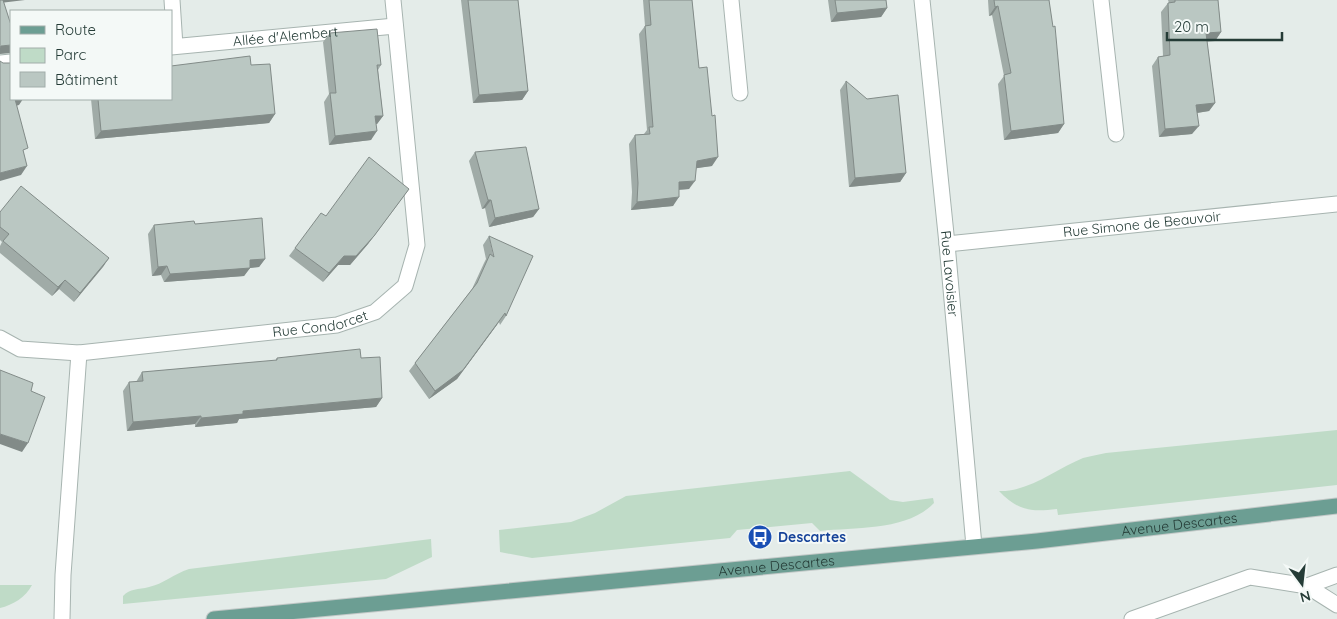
<svg xmlns="http://www.w3.org/2000/svg" width="1337" height="619" font-family="Quicksand,sans-serif">
<rect width="100%" height="100%" fill="#e4ece9"/>
<path fill="#bfdbc7" d="M 1337,430 L 1337,485 L 1058,515 L 1057,509 C 1031,512 1018,511 999,491 C 1029,492 1056,469 1083,458 C 1090,456 1098,455 1106,453 Z
M 850,471 L 890,500 L 903,502 L 933,498 L 934,503 C 907,531 857,527 820,531 L 812,523 L 737,530 L 730,538 L 532,558 L 500,552 L 499,530 L 571,522 L 595,513 L 626,496 Z
M 431,539 L 432,557 L 386,579 L 123,604 L 123,596 C 130,588 138,590 149,587 C 163,584 174,574 189,569 Z
M 0,585 L 32,585 C 26,597 13,605 0,608 Z"/>
<g fill="none" stroke-linecap="round" stroke-linejoin="round">
<defs>
<g id="minor">
<path d="M 172,0 L 175,46"/>
<path d="M 731,0 L 740,93"/>
<path id="s1" d="M 922,0 L 947,244 L 974,546"/>
<path d="M 1101,0 L 1116,134"/>
<path id="s2" d="M 171,47 L 395,26"/>
<path d="M 0,63 L 11,62"/>
<path id="s3" d="M 947,244 L 1337,204"/>
<path id="s4" d="M 0,338 L 20,349 L 79,353 L 337,325 L 375,312 L 405,286 L 417,245 L 393,0"/>
<path d="M 1307,586 L 1337,605"/>
<path d="M 62,619 L 63,575 L 79,353"/>
<path d="M 1132,619 L 1250,577 L 1307,586 L 1337,575"/>
</g>
<g id="major">
<path id="s5" d="M 214,619 L 1037,541 L 1337,506"/>
</g>
</defs>
<use href="#minor" stroke="#a7b4b0" stroke-width="17"/>
<use href="#major" stroke="#c2c8c7" stroke-width="17"/>
<use href="#minor" stroke="#fff" stroke-width="15"/>
<use href="#major" stroke="#6c9e93" stroke-width="15"/>
</g>
<path fill="#a0aba7" d="M 461,0 L 518,0 L 528,91 L 522,100 L 473,103 Z
M 643,0 L 692,0 L 699,68 L 712,166 L 696,168 L 689,189 L 679,190 L 673,206 L 631,210 L 632,192 L 629,144 L 635,135 L 644,134 L 647,130 L 639,34 L 645,26 Z
M 828,0 L 886,0 L 887,8 L 881,17 L 831,22 Z
M 988,0 L 1049,0 L 1064,124 L 1058,133 L 1004,140 L 998,84 L 1004,76 L 992,15 L 989,16 Z
M 1168,0 L 1218,0 L 1221,32 L 1215,41 L 1207,41 L 1215,103 L 1209,111 L 1197,113 L 1192,134 L 1159,137 L 1152,66 L 1158,57 L 1163,56 L 1161,12 L 1168,3 L 1169,3 Z
M 330,33 L 381,65 L 378,70 L 383,116 L 377,124 L 376,124 L 371,140 L 329,145 L 324,102 L 329,94 L 323,42 Z
M 251,65 L 275,114 L 269,123 L 95,139 L 91,99 L 171,99 Z
M 846,81 L 906,173 L 900,182 L 849,187 L 840,90 Z
M 475,152 L 539,209 L 533,217 L 489,227 L 485,208 L 482,209 L 469,161 Z
M 409,189 L 368,244 L 350,265 L 338,265 L 323,282 L 289,256 L 295,248 L 326,216 Z
M 0,212 L 109,258 L 74,302 L 59,289 L 52,296 L 0,253 L 0,246 L 2,242 L 0,240 Z
M 195,224 L 265,259 L 259,267 L 250,268 L 244,276 L 164,282 L 161,275 L 152,276 L 148,234 L 154,225 Z
M 489,236 L 506,316 L 500,325 L 499,322 L 457,379 L 429,399 L 409,371 L 472,289 L 484,263 L 486,259 L 483,245 Z
M 277,358 L 361,358 L 382,398 L 376,407 L 239,419 L 237,423 L 195,427 L 195,424 L 127,431 L 123,391 L 129,382 L 136,382 L 142,372 L 275,361 Z"/>
<path fill="#828b88" d="M 0,0 L 25,0 L 0,3 Z
M 998,6 L 992,15 L 989,16 L 995,7 Z
M 887,8 L 881,17 L 831,22 L 837,13 Z
M 1221,32 L 1215,41 L 1200,42 L 1206,33 Z
M 11,45 L 11,53 L 0,54 L 0,48 L 1,46 Z
M 528,91 L 522,100 L 473,103 L 479,95 Z
M 14,99 L 23,99 L 19,105 L 8,108 Z
M 1215,103 L 1209,111 L 1190,114 L 1196,105 Z
M 275,114 L 269,123 L 95,139 L 101,131 Z
M 375,116 L 383,116 L 377,124 L 369,125 Z
M 1064,124 L 1058,133 L 1004,140 L 1011,131 Z
M 1199,126 L 1192,134 L 1159,137 L 1165,129 Z
M 377,131 L 371,140 L 329,145 L 335,136 Z
M 718,157 L 712,166 L 691,169 L 697,161 Z
M 27,166 L 21,175 L 0,181 L 0,173 Z
M 906,173 L 900,182 L 849,187 L 855,178 Z
M 695,181 L 689,189 L 673,190 L 679,182 Z
M 409,189 L 368,244 L 350,265 L 338,265 L 323,282 L 329,273 L 344,256 Z
M 679,197 L 673,206 L 631,210 L 637,202 Z
M 488,200 L 491,200 L 485,208 L 482,209 Z
M 539,209 L 533,217 L 489,227 L 495,218 Z
M 109,258 L 103,267 L 74,302 L 80,293 Z
M 265,259 L 259,267 L 250,268 L 244,276 L 164,282 L 170,274 L 250,260 Z
M 167,266 L 161,275 L 152,276 L 158,267 Z
M 65,280 L 59,289 L 52,296 L 58,287 Z
M 499,322 L 457,379 L 429,399 L 435,391 Z
M 382,398 L 376,407 L 239,419 L 237,423 L 195,427 L 201,418 L 243,411 Z
M 201,416 L 195,424 L 127,431 L 133,422 Z
M 0,434 L 28,443 L 22,452 L 0,444 Z"/>
<path fill="#bac7c2" stroke="#828b88" d="M 0,0 L 3,0 L 11,25 L 11,45 L 1,46 L 0,48 Z
M 468,0 L 518,0 L 528,91 L 479,95 Z
M 649,0 L 692,0 L 699,68 L 707,67 L 712,116 L 715,115 L 718,157 L 697,161 L 695,181 L 679,182 L 679,197 L 637,202 L 638,183 L 635,135 L 650,134 L 649,127 L 653,127 L 645,26 L 651,25 Z
M 835,0 L 886,0 L 887,8 L 837,13 Z
M 994,0 L 1049,0 L 1053,27 L 1055,26 L 1064,124 L 1011,131 L 1004,75 L 1011,73 L 998,6 L 995,7 Z
M 1175,0 L 1218,0 L 1221,32 L 1206,33 L 1215,103 L 1196,105 L 1199,126 L 1165,129 L 1158,57 L 1170,55 L 1168,3 L 1175,2 Z
M 377,29 L 381,65 L 377,65 L 383,116 L 375,116 L 377,131 L 335,136 L 330,93 L 336,93 L 330,33 Z
M 250,56 L 251,65 L 270,64 L 275,114 L 101,131 L 98,99 L 171,99 L 171,66 Z
M 0,61 L 3,63 L 11,63 L 11,99 L 15,99 L 28,148 L 23,150 L 27,166 L 0,173 Z
M 846,81 L 867,99 L 898,95 L 906,173 L 855,178 Z
M 526,147 L 539,209 L 495,218 L 491,200 L 488,200 L 475,152 Z
M 369,157 L 409,189 L 374,236 L 356,256 L 344,256 L 329,273 L 295,248 L 321,213 L 326,216 Z
M 21,186 L 109,258 L 80,293 L 65,280 L 58,287 L 3,241 L 9,234 L 0,227 L 0,212 Z
M 262,218 L 265,259 L 250,260 L 250,268 L 170,274 L 167,266 L 158,267 L 154,225 L 194,221 L 195,224 Z
M 489,236 L 533,256 L 506,316 L 505,313 L 463,370 L 435,391 L 415,363 L 477,283 L 490,254 L 494,257 Z
M 360,349 L 361,358 L 380,357 L 382,398 L 243,411 L 243,414 L 201,418 L 201,416 L 133,422 L 129,382 L 143,381 L 142,372 L 277,360 L 277,358 Z
M 0,370 L 33,383 L 31,391 L 45,397 L 28,443 L 0,434 Z"/>
<defs>
<symbol id="bus-disc" viewBox="-11 -11 22 22"><circle r="9.5" fill="#1a4fb4" stroke="#f4f9f7"/><path d="M-5-6H5V4H4V6H2V4H-2V6H-4V4H-5ZM-3.5-4V0h7V-4ZM-3.5 1.2v1.5H-2V1.2ZM2 1.2v1.5H3.5V1.2Z" fill="#fff"/></symbol>
</defs>
<g fill-rule="evenodd">
<use href="#bus-disc" x="746" y="523" width="28" height="28"/>
</g>
<g text-anchor="middle" dominant-baseline="central" stroke-width="4" stroke-linejoin="round" paint-order="stroke">
<g font-size="14" fill="#253c37" stroke="#f4f9f7">
<text stroke="none"><textPath href="#s2" startOffset="115">Allée d'Alembert</textPath></text>
<text stroke="none"><textPath href="#s3" startOffset="196">Rue Simone de Beauvoir</textPath></text>
<text stroke="none"><textPath href="#s1" startOffset="275">Rue Lavoisier</textPath></text>
<text stroke="none"><textPath href="#s4" startOffset="325">Rue Condorcet</textPath></text>
<text stroke="none"><textPath href="#s5" startOffset="970">Avenue Descartes</textPath></text>
<text stroke="none"><textPath href="#s5" startOffset="565">Avenue Descartes</textPath></text>
</g>
<g font-size="14" font-weight="bold" fill="#164399" stroke="#f4f9f7" text-anchor="start">
<text x="778" y="537">Descartes</text>
</g>
</g>
<rect x="10" y="10" width="162" height="90" fill="#f4f9f7" stroke="#a1adaa"/>
<rect x="20" y="26" width="25" height="8" fill="#6c9e93" stroke="#a1adaa"/>
<text x="55" y="35" font-size="15" fill="#253c37">Route</text>
<rect x="20" y="48" width="25" height="15" fill="#bfdbc7" stroke="#a1adaa"/>
<text x="55" y="60" font-size="15" fill="#253c37">Parc</text>
<rect x="20" y="72" width="25" height="15" fill="#bac7c2" stroke="#a1adaa"/>
<text x="55" y="85" font-size="15" fill="#253c37">Bâtiment</text>
<g transform="translate(1302 584) rotate(165)" stroke="#f4f9f7" stroke-width="4" paint-order="stroke">
<path d="M0-4L9 19L0 12L-9 19Z" fill="#253c37"/>
<text y="-8" font-size="14" font-weight="bold" text-anchor="middle" fill="#253c37">N</text>
</g>
<path d="M1167 32v8h115v-8" fill="none" stroke="#253c37" stroke-width="2.5"/>
<text x="1174" y="32" font-size="15" fill="#253c37" stroke="#f4f9f7" stroke-width="4" paint-order="stroke">20 m</text>
</svg>
